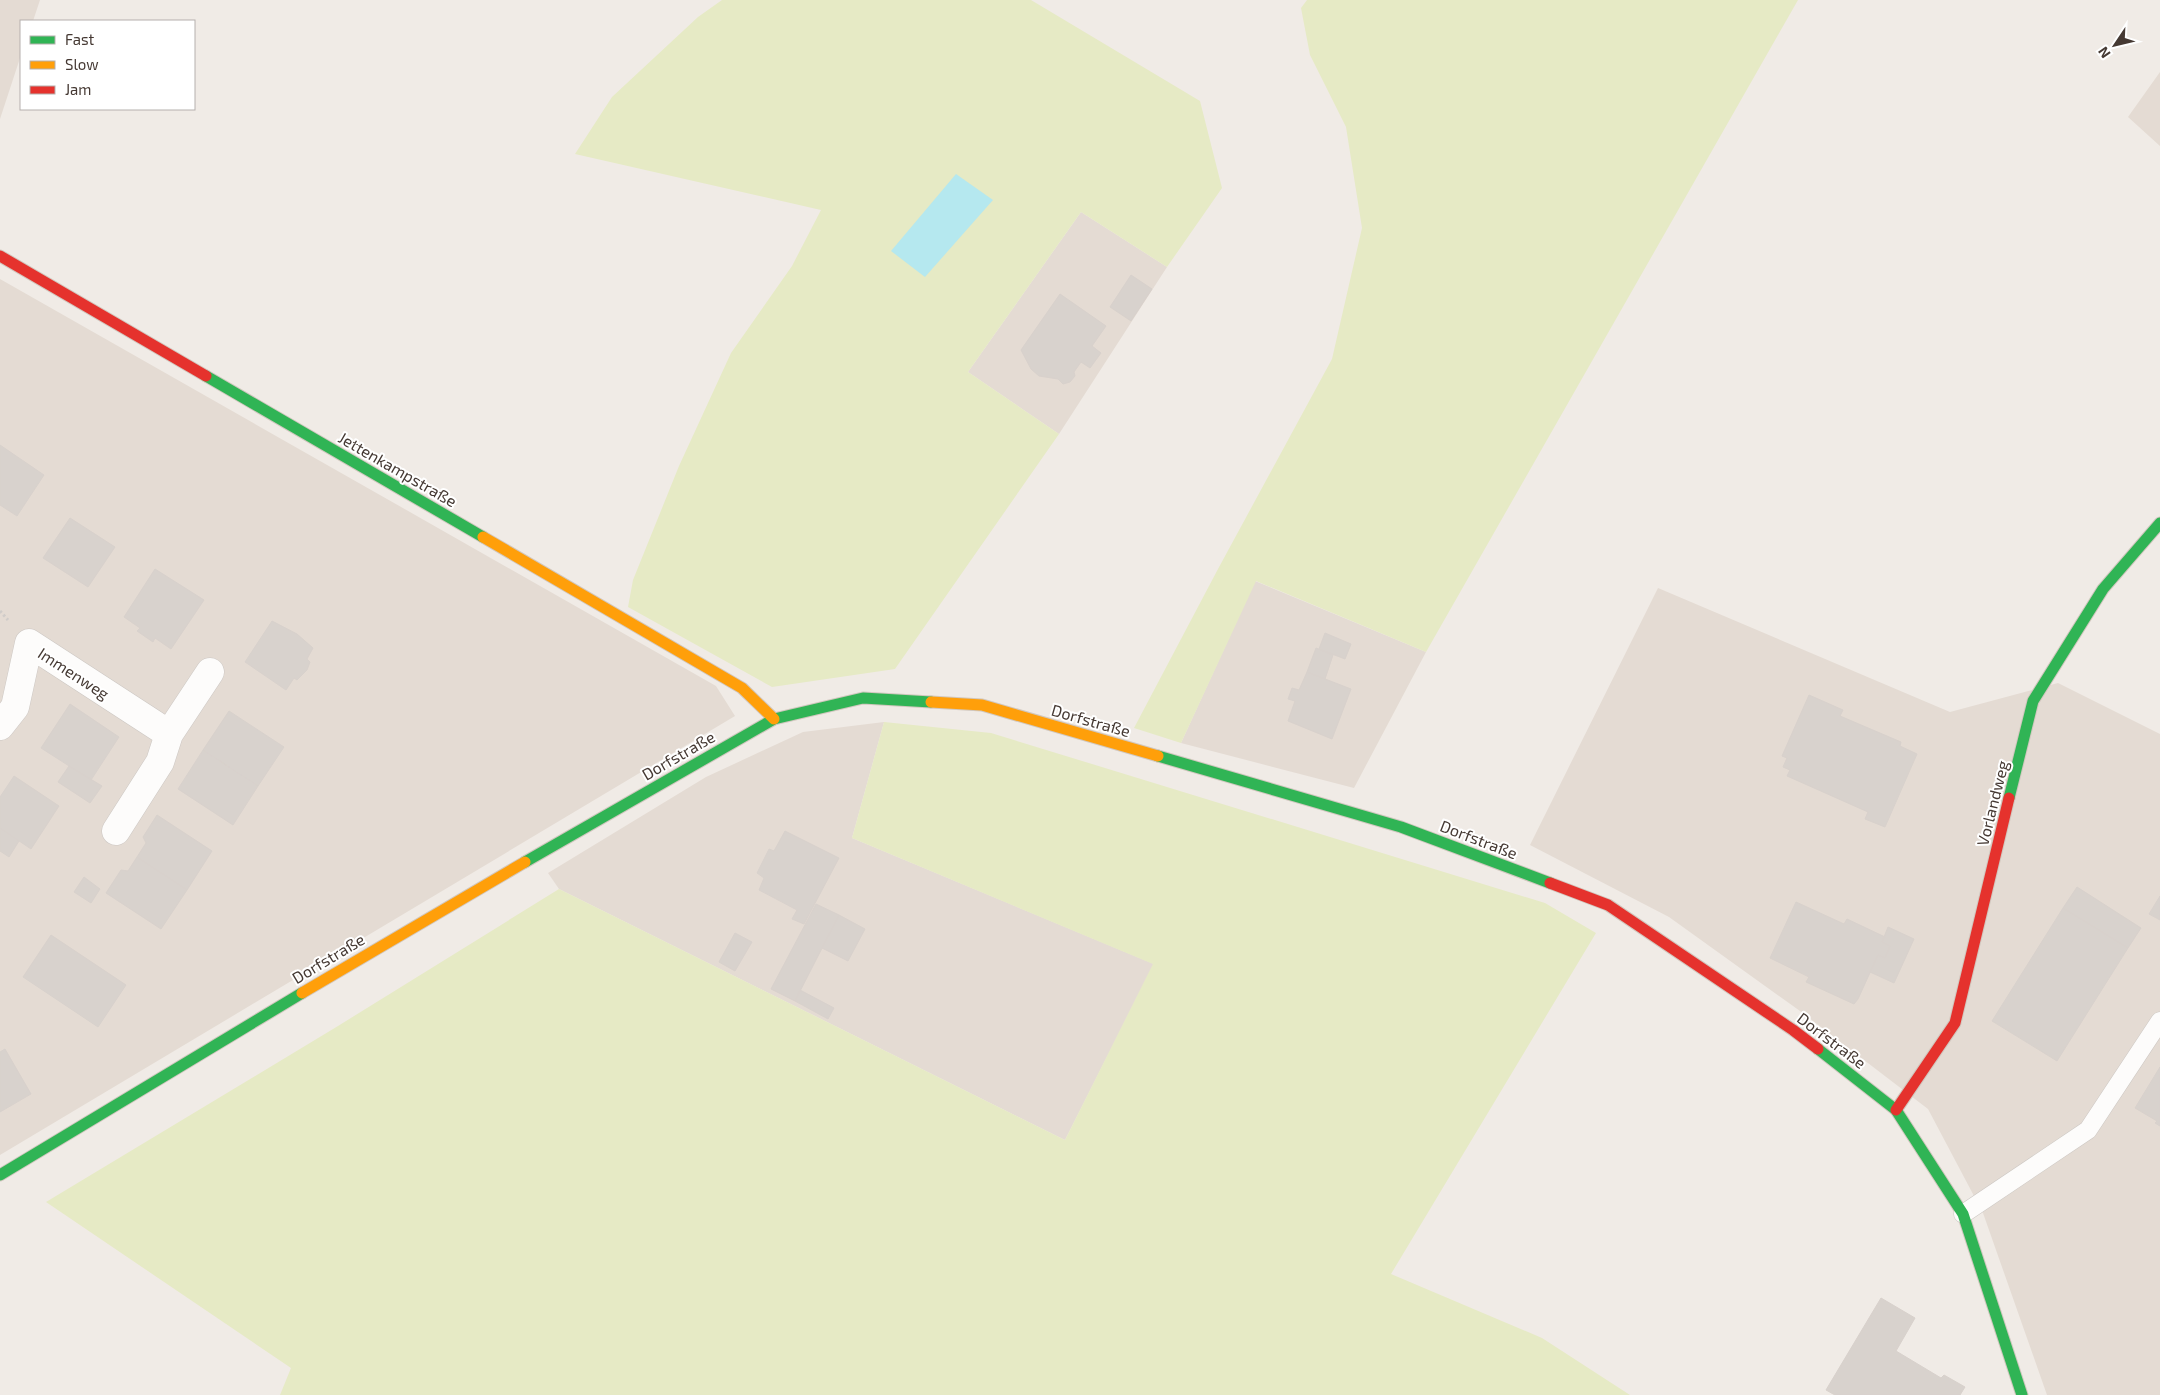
<svg xmlns="http://www.w3.org/2000/svg" width="2160" height="1395" font-family="'Exo 2',sans-serif">
<rect width="100%" height="100%" fill="#f0ebe6"/>
<path fill="#e4dbd3" d="M 0,0 L 40,0 L 33,21 L 21,21 L 21,55 L 0,119 Z
M 2160,72 L 2160,146 L 2128,117 Z
M 1081,212 L 1167,267 L 1059,434 L 968,372 Z
M 0,279 L 716,686 L 735,716 L 0,1155 Z
M 1255,581 L 1426,652 L 1354,788 L 1181,743 Z
M 1658,588 L 1950,712 L 2058,683 L 2160,734 L 2160,1395 L 2047,1395 L 1983,1213 L 1928,1109 L 1800,1011 L 1669,917 L 1530,845 Z
M 884,722 L 852,838 L 1154,964 L 1065,1140 L 559,889 L 548,873 L 706,777 L 803,732 Z"/>
<path fill="#e6eac5" d="M 722,0 L 1031,0 L 1200,101 L 1222,188 L 1167,267 L 1081,212 L 968,372 L 1059,434 L 895,669 L 772,687 L 628,607 L 633,580 L 679,466 L 731,353 L 792,266 L 821,210 L 575,154 L 612,97 L 698,17 Z
M 1307,0 L 1798,0 L 1426,652 L 1256,581 L 1181,743 L 1134,728 L 1218,569 L 1332,359 L 1362,228 L 1346,127 L 1310,55 L 1301,8 Z
M 884,722 L 991,733 L 1545,903 L 1596,933 L 1391,1274 L 1542,1338 L 1630,1395 L 280,1395 L 291,1368 L 46,1202 L 338,1026 L 559,889 L 1065,1140 L 1153,964 L 852,838 Z"/>
<path fill="#b5e8ef" d="M 956,174 L 993,200 L 925,277 L 891,251 Z"/>
<path fill="#d8d2cd" stroke="#d8d1cc" d="M 1131,275 L 1152,289 L 1131,321 L 1110,307 Z
M 1060,294 L 1106,326 L 1092,346 L 1101,353 L 1090,368 L 1081,362 L 1074,372 L 1075,376 L 1070,382 L 1063,384 L 1058,379 L 1039,376 L 1031,369 L 1021,350 Z
M 0,445 L 44,475 L 17,516 L 0,505 Z
M 70,518 L 115,547 L 88,587 L 43,558 Z
M 155,569 L 204,600 L 171,649 L 155,638 L 153,642 L 137,631 L 140,628 L 124,617 Z
M 272,621 L 297,634 L 313,648 L 307,659 L 310,662 L 307,670 L 297,680 L 294,678 L 286,690 L 245,662 Z
M 1325,633 L 1351,644 L 1345,659 L 1319,649 Z
M 1316,648 L 1333,655 L 1325,679 L 1307,672 Z
M 1307,672 L 1351,689 L 1332,739 L 1288,721 L 1295,701 L 1288,699 L 1292,688 L 1299,690 Z
M 1809,695 L 1843,710 L 1840,716 L 1901,742 L 1900,746 L 1917,754 L 1885,827 L 1865,819 L 1868,812 L 1787,776 L 1790,770 L 1783,767 L 1787,758 L 1782,756 Z
M 70,704 L 119,737 L 91,780 L 41,748 Z
M 229,711 L 284,747 L 258,786 L 203,750 Z
M 203,750 L 258,786 L 233,825 L 178,789 Z
M 69,766 L 102,786 L 90,803 L 58,782 Z
M 14,776 L 59,806 L 31,849 L 0,828 L 0,797 Z
M 157,815 L 212,851 L 187,890 L 137,857 L 146,843 L 143,837 Z
M 0,828 L 19,841 L 9,857 L 0,851 Z
M 785,831 L 839,858 L 804,924 L 792,919 L 797,910 L 759,890 L 764,878 L 757,873 L 769,849 L 774,851 Z
M 137,857 L 187,890 L 161,929 L 106,893 L 121,870 L 128,871 Z
M 84,877 L 100,889 L 91,903 L 74,892 Z
M 2077,887 L 2141,928 L 2128,948 L 2063,908 Z
M 2160,896 L 2160,920 L 2149,914 Z
M 1796,902 L 1844,924 L 1847,919 L 1885,937 L 1882,942 L 1890,946 L 1885,958 L 1878,955 L 1858,999 L 1854,1004 L 1806,982 L 1809,977 L 1770,958 Z
M 816,904 L 839,915 L 795,1001 L 771,989 Z
M 2063,908 L 2128,948 L 2057,1061 L 1992,1021 Z
M 839,915 L 865,929 L 848,961 L 822,948 Z
M 1888,927 L 1914,939 L 1894,983 L 1870,972 L 1878,955 L 1885,958 L 1890,946 L 1882,942 Z
M 735,933 L 752,942 L 735,971 L 719,962 Z
M 51,935 L 126,985 L 98,1027 L 23,977 Z
M 800,990 L 834,1008 L 828,1019 L 795,1001 Z
M 5,1049 L 31,1094 L 0,1112 L 0,1052 Z
M 2160,1067 L 2160,1126 L 2155,1123 L 2157,1121 L 2135,1108 Z
M 1881,1298 L 1915,1318 L 1896,1351 L 1941,1378 L 1944,1375 L 1965,1387 L 1960,1395 L 1835,1395 L 1826,1390 Z"/>
<g fill="none" stroke-linecap="round" stroke-linejoin="round">
<defs>
<path id="lane" d="M 1963,1214 L 2088,1130 L 2160,1021"/>
<path id="street" d="M 0,726 L 15,707 L 29,643 L 169,734
M 116,831 L 160,762 L 169,734 L 210,672"/>
<path id="fast" d="M 206,376 L 483,537
M 1158,756 L 1401,827 L 1550,883
M 2009,798 L 2033,701 L 2103,589 L 2160,523
M 525,862 L 774,719 L 863,698 L 931,702
M 1818,1049 L 1896,1110 L 1963,1214 L 2022,1395
M 0,1175 L 302,993"/>
<path id="slow" d="M 483,537 L 742,688 L 774,719
M 931,702 L 982,705 L 1158,756
M 302,993 L 525,862"/>
<path id="jam" d="M 0,256 L 206,376
M 1550,883 L 1608,905 L 1793,1030 L 1818,1049
M 1896,1110 L 1955,1023 L 2009,798"/>
</defs>
<use href="#lane" stroke="#ccc7c3" stroke-width="19"/>
<use href="#street" stroke="#ccc7c3" stroke-width="29"/>
<use href="#fast" stroke="#d1c7be" stroke-width="13"/>
<use href="#slow" stroke="#d1c7be" stroke-width="13"/>
<use href="#jam" stroke="#d1c7be" stroke-width="13"/>
<path stroke="#d0ccc9" stroke-width="3" stroke-dasharray="2.5 2.5" stroke-linecap="butt" d="M 0,611 L 8,620"/>
<use href="#lane" stroke="#fdfcfb" stroke-width="18"/>
<use href="#street" stroke="#fdfcfb" stroke-width="28"/>
<use href="#fast" stroke="#30b455" stroke-width="11"/>
<use href="#slow" stroke="#ff9f0a" stroke-width="11"/>
<use href="#jam" stroke="#e5322d" stroke-width="11"/>
</g>
<g text-anchor="middle" dominant-baseline="central" stroke-width="4" stroke-linejoin="round" paint-order="stroke">
<g font-size="16" fill="#453933" stroke="#fff">
<text transform="translate(398 469) rotate(30)">Jettenkampstraße</text>
<text transform="translate(74 673) rotate(33)">Immenweg</text>
<text transform="translate(1091 720) rotate(16)">Dorfstraße</text>
<text transform="translate(678 755) rotate(-30)">Dorfstraße</text>
<text transform="translate(1992 803) rotate(-76)">Vorlandweg</text>
<text transform="translate(1479 839) rotate(21)">Dorfstraße</text>
<text transform="translate(328 958) rotate(-31)">Dorfstraße</text>
<text transform="translate(1832 1040) rotate(37)">Dorfstraße</text>
</g>
</g>
<rect x="20" y="20" width="175" height="90" fill="#ffffff" stroke="#b5b0ad"/>
<rect x="30" y="36" width="25" height="8" fill="#30b455" stroke="#b5b0ad"/>
<text x="65" y="45" font-size="15" fill="#453933">Fast</text>
<rect x="30" y="61" width="25" height="8" fill="#ff9f0a" stroke="#b5b0ad"/>
<text x="65" y="70" font-size="15" fill="#453933">Slow</text>
<rect x="30" y="86" width="25" height="8" fill="#e5322d" stroke="#b5b0ad"/>
<text x="65" y="95" font-size="15" fill="#453933">Jam</text>
<g transform="translate(2115 45) rotate(235)" stroke="#ffffff" stroke-width="4" paint-order="stroke">
<path d="M0-4L9 19L0 12L-9 19Z" fill="#453933"/>
<text y="-8" font-size="14" font-weight="bold" text-anchor="middle" fill="#453933">N</text>
</g>
</svg>
